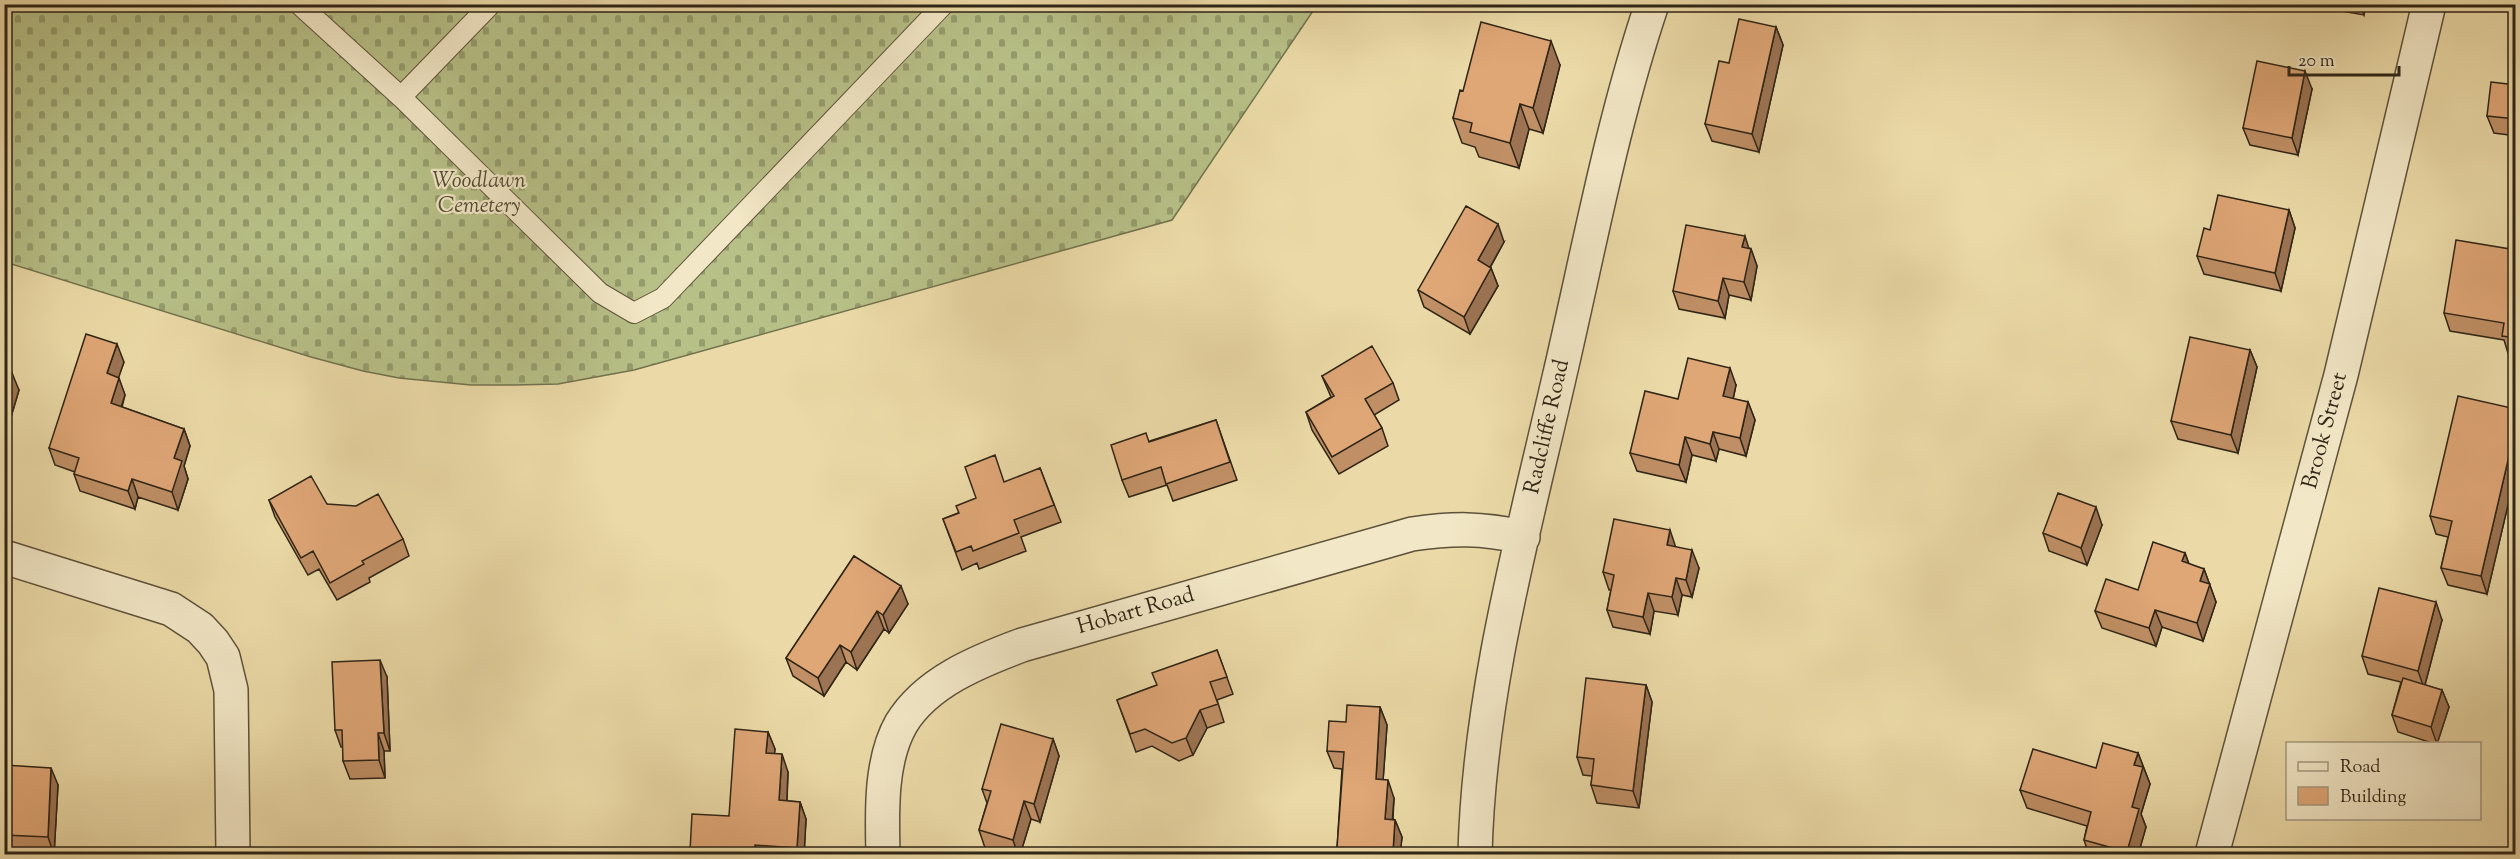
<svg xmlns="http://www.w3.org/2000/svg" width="2520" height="859" font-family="'Sorts Mill Goudy',serif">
<defs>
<pattern id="cemetery-stones" width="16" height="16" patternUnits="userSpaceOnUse" patternTransform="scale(1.5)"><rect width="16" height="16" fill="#b7c087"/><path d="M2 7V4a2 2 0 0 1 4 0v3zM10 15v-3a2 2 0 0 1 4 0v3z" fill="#959c6d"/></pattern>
</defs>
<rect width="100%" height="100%" fill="#ebdaa7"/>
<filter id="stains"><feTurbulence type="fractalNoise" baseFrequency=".00333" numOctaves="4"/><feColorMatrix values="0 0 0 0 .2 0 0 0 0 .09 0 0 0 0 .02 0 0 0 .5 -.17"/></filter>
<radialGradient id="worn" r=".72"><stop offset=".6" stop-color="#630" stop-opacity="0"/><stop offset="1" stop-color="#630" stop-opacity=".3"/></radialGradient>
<path fill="url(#cemetery-stones)" stroke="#73724f" stroke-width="1.5" d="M 4,5 L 1317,5 L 1172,220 L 634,370 L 558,384 L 514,385 L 471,385 L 399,378 L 363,371 L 311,357 L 5,262 Z"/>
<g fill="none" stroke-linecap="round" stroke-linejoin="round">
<defs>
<path id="service" d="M 299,4 L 401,97
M 491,4 L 401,97 L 600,293 L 634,313 L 663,298 L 944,4"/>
<path id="minor" d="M 4,557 L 171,609 L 200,628 L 213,642 L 223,657 L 231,690 L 233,854
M 883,854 C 882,813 880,761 901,724 C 926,682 979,661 1022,645 L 1412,534 C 1454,528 1481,528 1523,537
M 1475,854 C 1479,693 1523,535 1559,378 C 1588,254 1611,126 1652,4"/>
<path id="tertiary" d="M 2212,854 L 2341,375 L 2429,4"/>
</defs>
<use href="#service" stroke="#5e523b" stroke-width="22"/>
<use href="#minor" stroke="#5e523b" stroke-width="36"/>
<use href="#tertiary" stroke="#5e523b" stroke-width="36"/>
<use href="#service" stroke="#f2e7c6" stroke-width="20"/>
<use href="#minor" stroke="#f2e7c6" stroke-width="33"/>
<use href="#tertiary" stroke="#f2e7c6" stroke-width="33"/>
</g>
<path fill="#c08f65" stroke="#2f2517" stroke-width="1.5" d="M 2246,4 L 2276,4 L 2275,9 Z
M 2301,4 L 2366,4 L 2364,15 Z
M 1776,27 L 1783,45 L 1759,152 L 1712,141 L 1705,124 L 1729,63 Z
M 1560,65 L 1543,133 L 1529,129 L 1519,168 L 1479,157 L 1475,147 L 1462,143 L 1453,118 L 1463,91 Z
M 2516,85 L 2516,136 L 2494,133 L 2487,116 Z
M 2312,89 L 2298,155 L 2250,145 L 2243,128 Z
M 2289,210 L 2295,228 L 2281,291 L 2204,274 L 2197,256 L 2210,230 Z
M 1504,242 L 1490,268 L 1491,268 L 1498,286 L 1470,334 L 1424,307 L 1418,290 Z
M 1749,248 L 1751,249 L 1757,266 L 1751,300 L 1729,295 L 1725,318 L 1679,309 L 1673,291 Z
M 2516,250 L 2516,354 L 2508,353 L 2504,340 L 2450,331 L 2444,313 Z
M 2250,350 L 2257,367 L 2238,453 L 2178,439 L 2171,421 Z
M 124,362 L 118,377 L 125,395 L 122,407 L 184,429 L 190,446 L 184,466 L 188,479 L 178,510 L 138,497 L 135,509 L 80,491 L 74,474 L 75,472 L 55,465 L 49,448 Z
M 4,370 L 19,390 L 8,427 L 4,426 Z
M 1322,376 L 1393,383 L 1399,400 L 1374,415 L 1382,428 L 1388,446 L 1339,474 L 1312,430 L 1306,412 L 1331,397 Z
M 1736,385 L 1733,399 L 1748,402 L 1755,420 L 1746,456 L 1719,449 L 1716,461 L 1692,455 L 1686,482 L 1637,471 L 1630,453 L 1678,399 Z
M 2516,409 L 2516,471 L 2487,594 L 2448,585 L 2441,568 L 2448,537 L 2436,534 L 2430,516 Z
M 1216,420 L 1237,480 L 1173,501 L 1167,485 L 1129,497 L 1122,480 L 1150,441 Z
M 1040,468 L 1061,522 L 1021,537 L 1026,551 L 979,569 L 977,563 L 962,570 L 943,519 L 958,513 L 976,498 Z
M 269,500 L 327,504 L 403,539 L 409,556 L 369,578 L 370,582 L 337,600 L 319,569 L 308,575 L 275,517 Z
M 2102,525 L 2087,565 L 2049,551 L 2043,533 Z
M 1676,547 L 1699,568 L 1692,597 L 1682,595 L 1678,615 L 1654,611 L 1650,634 L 1613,627 L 1607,610 L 1611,590 L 1609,590 L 1603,572 Z
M 2185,553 L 2189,564 L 2204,569 L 2216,602 L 2203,641 L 2162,627 L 2156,646 L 2102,628 L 2095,611 L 2138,590 Z
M 854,556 L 908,604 L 889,633 L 884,629 L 857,670 L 846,662 L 824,696 L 793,676 L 786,658 Z
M 2442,620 L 2425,685 L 2442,690 L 2449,707 L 2437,744 L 2435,744 L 2398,732 L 2392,715 L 2401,682 L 2368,674 L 2362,656 Z
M 1217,650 L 1233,694 L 1217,700 L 1224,722 L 1207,728 L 1193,755 L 1179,761 L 1152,746 L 1136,752 L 1117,700 L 1157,685 Z
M 387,677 L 390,751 L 384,751 L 385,778 L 350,779 L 343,761 L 343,747 L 341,747 L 335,730 Z
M 1646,685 L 1652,702 L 1639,808 L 1597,803 L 1591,785 L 1592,776 L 1583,775 L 1577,757 Z
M 1380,707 L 1387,725 L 1383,780 L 1394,798 L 1393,819 L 1395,820 L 1402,837 L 1400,855 L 1340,855 L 1337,848 L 1342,769 L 1334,768 L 1327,751 L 1346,722 Z
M 768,732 L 775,749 L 774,754 L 788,772 L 787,801 L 800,802 L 806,819 L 804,855 L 691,855 L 690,851 L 729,816 Z
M 1053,739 L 1059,756 L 1040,822 L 1031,819 L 1020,855 L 1009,855 L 985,848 L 979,830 L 987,803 L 982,789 Z
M 2138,753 L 2150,784 L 2141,814 L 2146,827 L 2138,855 L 2089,855 L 2084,840 L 2087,826 L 2027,808 L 2020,790 L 2096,768 Z
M 4,765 L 58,785 L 54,855 L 4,853 Z"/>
<path fill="#9c7453" stroke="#2f2517" stroke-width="1.5" d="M 2360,4 L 2366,4 L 2364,15 Z
M 1776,27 L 1783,45 L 1759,152 L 1752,134 Z
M 1551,41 L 1560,65 L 1543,133 L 1533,108 Z
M 2305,71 L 2312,89 L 2298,155 L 2292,138 Z
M 1520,104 L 1529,129 L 1519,168 L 1510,143 Z
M 2289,210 L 2295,228 L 2281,291 L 2275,273 Z
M 1498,224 L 1504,242 L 1484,278 L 1478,260 Z
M 1745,236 L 1750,252 L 1751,249 L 1757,266 L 1751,300 L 1744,282 L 1742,247 Z
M 1491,268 L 1498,286 L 1470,334 L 1464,317 Z
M 1723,278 L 1729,295 L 1725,318 L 1718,301 Z
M 117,344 L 124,362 L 114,391 L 107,373 Z
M 2250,350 L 2257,367 L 2238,453 L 2231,435 Z
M 1730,368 L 1736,385 L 1730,414 L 1723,396 Z
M 12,373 L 19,390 L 8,427 L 4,418 L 4,398 Z
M 119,378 L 125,395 L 117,420 L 111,403 Z
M 1748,402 L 1755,420 L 1746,456 L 1740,438 Z
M 2516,426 L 2516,471 L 2487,594 L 2481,576 Z
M 184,429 L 190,446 L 184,466 L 188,479 L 178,510 L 172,492 L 174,458 Z
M 1713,432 L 1719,449 L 1716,461 L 1710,444 Z
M 1685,437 L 1692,455 L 1686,482 L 1679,465 Z
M 132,479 L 138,497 L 135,509 L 128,491 Z
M 2096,507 L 2102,525 L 2087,565 L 2081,548 Z
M 1670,530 L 1676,548 L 1667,545 Z
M 1692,550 L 1699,568 L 1692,597 L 1686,580 Z
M 2185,553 L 2191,570 L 2182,561 Z
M 2204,569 L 2216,602 L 2203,641 L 2197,623 L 2200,581 Z
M 1676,578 L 1682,595 L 1678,615 L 1672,597 Z
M 901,586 L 908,604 L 889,633 L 883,615 Z
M 1648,593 L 1654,611 L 1650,634 L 1643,617 Z
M 2436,602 L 2442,620 L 2424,688 L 2418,671 Z
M 2155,610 L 2162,627 L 2156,646 L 2149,628 Z
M 877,611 L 884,629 L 857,670 L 851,652 Z
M 840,645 L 846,662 L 824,696 L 818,678 Z
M 380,660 L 387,677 L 390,751 L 384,733 Z
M 1646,685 L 1652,702 L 1639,808 L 1633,791 Z
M 2442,690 L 2449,707 L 2437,744 L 2431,727 Z
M 1380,707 L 1387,725 L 1382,796 L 1376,779 Z
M 1200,710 L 1207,728 L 1193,755 L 1186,738 Z
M 768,732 L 775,749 L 773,771 L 766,753 Z
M 378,733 L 384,751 L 385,778 L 379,760 Z
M 1053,739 L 1059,756 L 1040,822 L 1034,804 Z
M 2138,753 L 2150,784 L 2141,814 L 2146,827 L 2138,855 L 2128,855 L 2127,852 L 2132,807 L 2134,765 Z
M 782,754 L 788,772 L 786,818 L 779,800 Z
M 51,768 L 58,785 L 54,855 L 48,837 Z
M 1388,780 L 1394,798 L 1391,837 L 1385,819 Z
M 1024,801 L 1031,819 L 1020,855 L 1018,855 L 1013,840 Z
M 800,802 L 806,819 L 804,855 L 799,855 L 797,848 Z
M 1395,820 L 1402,837 L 1400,855 L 1394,855 L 1393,852 Z
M 755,845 L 759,855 L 754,855 Z"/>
<path fill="#dfa676" stroke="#2f2517" stroke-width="1.5" d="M 1739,19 L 1776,27 L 1752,134 L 1705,124 L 1719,61 L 1729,63 Z
M 1481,22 L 1551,41 L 1533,108 L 1520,104 L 1510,143 L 1470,132 L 1472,123 L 1453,118 L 1460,90 L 1463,91 Z
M 2257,61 L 2305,71 L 2292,138 L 2243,128 Z
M 2491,82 L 2516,85 L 2516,119 L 2487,116 Z
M 2218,195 L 2289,210 L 2275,273 L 2197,256 L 2204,228 L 2210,230 Z
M 1466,206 L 1498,224 L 1478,260 L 1491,268 L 1464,317 L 1418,290 Z
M 1686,225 L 1745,236 L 1742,247 L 1751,249 L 1744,282 L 1723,278 L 1718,301 L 1673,291 Z
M 2456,240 L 2516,250 L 2516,338 L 2502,336 L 2504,323 L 2444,313 Z
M 86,334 L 117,344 L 107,373 L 119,378 L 111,403 L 184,429 L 174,458 L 182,461 L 172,492 L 132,479 L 128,491 L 74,474 L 79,458 L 49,448 Z
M 2190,337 L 2250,350 L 2231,435 L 2171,421 Z
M 1372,346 L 1393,383 L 1365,399 L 1382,428 L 1332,457 L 1306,412 L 1334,396 L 1322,376 Z
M 1688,358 L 1730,368 L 1723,396 L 1748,402 L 1740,438 L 1713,432 L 1710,444 L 1685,437 L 1679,465 L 1630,453 L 1645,391 L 1678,399 Z
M 4,370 L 12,373 L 4,398 Z
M 2458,396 L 2516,409 L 2516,426 L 2481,576 L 2441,568 L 2452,521 L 2430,516 Z
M 1216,420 L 1230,462 L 1166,484 L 1161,467 L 1122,480 L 1111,445 L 1146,433 L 1149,442 Z
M 995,455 L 1004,482 L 1040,468 L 1054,505 L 1014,520 L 1019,533 L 973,551 L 971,546 L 956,552 L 943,519 L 959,513 L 956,506 L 976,498 L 965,467 Z
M 311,476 L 327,504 L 356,506 L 378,494 L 403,539 L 362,561 L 364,564 L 330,583 L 313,551 L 301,558 L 269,500 Z
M 2058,493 L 2096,507 L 2081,548 L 2043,533 Z
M 1614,519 L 1670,530 L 1667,545 L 1692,550 L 1686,580 L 1676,578 L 1672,597 L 1648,593 L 1643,617 L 1607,610 L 1614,575 L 1603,572 Z
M 2153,542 L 2185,553 L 2182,561 L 2204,569 L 2200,581 L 2210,584 L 2197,623 L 2155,610 L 2149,628 L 2095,611 L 2106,579 L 2138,590 Z
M 854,556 L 901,586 L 883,615 L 877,611 L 851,652 L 840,645 L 818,678 L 786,658 Z
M 2379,588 L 2436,602 L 2418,671 L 2362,656 Z
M 1217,650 L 1227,677 L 1210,682 L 1218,704 L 1200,710 L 1186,738 L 1172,743 L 1145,729 L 1130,734 L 1117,700 L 1157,685 L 1152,673 Z
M 380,660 L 384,733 L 378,733 L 379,760 L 343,761 L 342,730 L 335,730 L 332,662 Z
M 1586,678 L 1646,685 L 1633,791 L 1591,785 L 1594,759 L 1577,757 Z
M 2403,678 L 2442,690 L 2431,727 L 2392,715 Z
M 1347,705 L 1380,707 L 1376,779 L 1388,780 L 1385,819 L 1395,820 L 1393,852 L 1337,848 L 1344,752 L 1327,751 L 1329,721 L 1346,722 Z
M 1001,724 L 1053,739 L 1034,804 L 1024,801 L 1013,840 L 979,830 L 991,791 L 982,789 Z
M 735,729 L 768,732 L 766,753 L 782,754 L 779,800 L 800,802 L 797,848 L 755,845 L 754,855 L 733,855 L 690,851 L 692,814 L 729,816 Z
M 2103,743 L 2138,753 L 2134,765 L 2143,767 L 2132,807 L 2139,809 L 2127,852 L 2084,840 L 2091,812 L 2020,790 L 2033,749 L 2096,768 Z
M 4,765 L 51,768 L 48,837 L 4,835 Z"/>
<g text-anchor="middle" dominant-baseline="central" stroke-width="4.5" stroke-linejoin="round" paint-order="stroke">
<g font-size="22" font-style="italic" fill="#514c33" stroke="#f2e7c6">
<text x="479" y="182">Woodlawn<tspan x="479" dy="25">Cemetery</tspan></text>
</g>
<g font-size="22" fill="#2f2517" stroke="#f2e7c6">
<text transform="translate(1548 427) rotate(-77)">Radcliffe Road</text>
<text transform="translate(2326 431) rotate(-75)">Brook Street</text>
<text transform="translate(1136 612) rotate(-16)">Hobart Road</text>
</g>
</g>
<rect width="2520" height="859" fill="none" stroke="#ebdaa7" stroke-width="24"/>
<rect x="6" y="6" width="2508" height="847" fill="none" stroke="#2f2517" stroke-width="3"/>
<rect x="12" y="12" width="2496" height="835" fill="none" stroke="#2f2517" stroke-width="1.5"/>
<rect x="2286" y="742" width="195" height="78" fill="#f2e7c6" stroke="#a49980" stroke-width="1.5"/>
<rect x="2298" y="762" width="30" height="9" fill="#f2e7c6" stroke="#a49980" stroke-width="1.5"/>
<text x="2340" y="772" font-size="18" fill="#2f2517">Road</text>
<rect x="2298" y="787" width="30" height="18" fill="#dfa676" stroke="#a49980" stroke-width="1.5"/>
<text x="2340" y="802" font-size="18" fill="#2f2517">Building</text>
<path d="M2289 66v9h110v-9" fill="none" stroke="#2f2517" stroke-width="3"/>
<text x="2298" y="66" font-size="18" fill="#2f2517" stroke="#f2e7c6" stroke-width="4.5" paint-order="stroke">20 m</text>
<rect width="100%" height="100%" filter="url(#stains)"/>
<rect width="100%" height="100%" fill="url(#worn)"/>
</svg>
